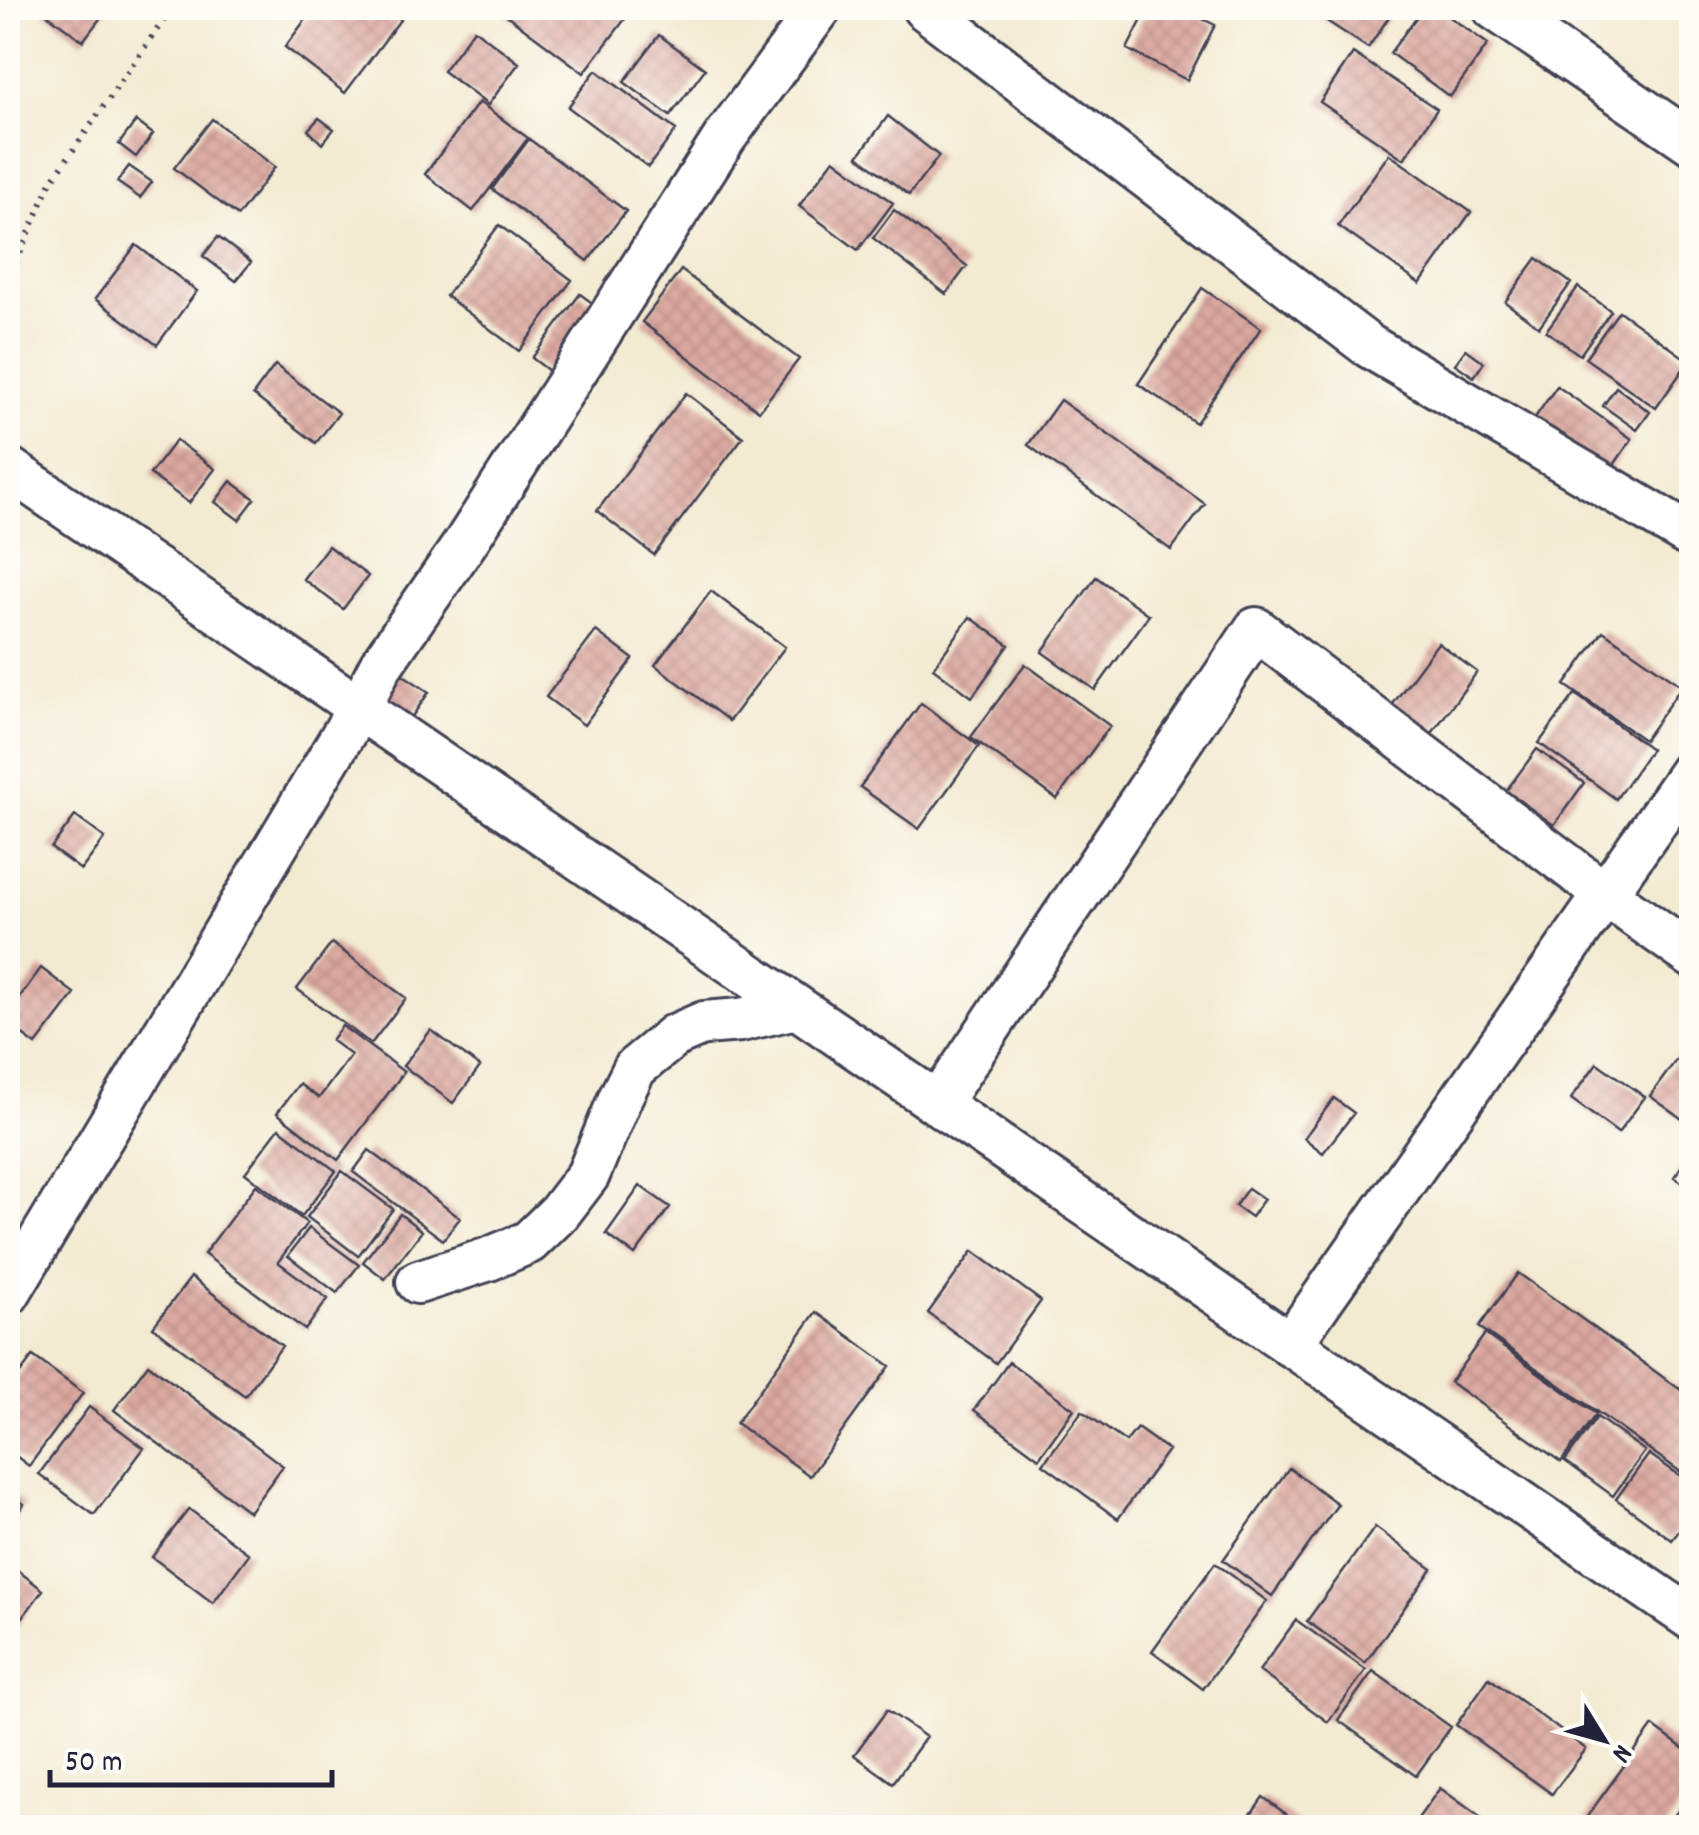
<svg xmlns="http://www.w3.org/2000/svg" width="1699" height="1835" font-family="Dekko,sans-serif">
<defs>
<pattern id="building-cross-hatch" width="8" height="8" patternUnits="userSpaceOnUse" patternTransform="scale(2.5)"><rect width="8" height="8" fill="#dca9a0"/><path d="M0 0l8 8M0 8l8-8" fill="none" stroke="#bc918b"/></pattern>
</defs>
<rect width="100%" height="100%" fill="#fdfcf7"/>
<filter id="ink" filterUnits="userSpaceOnUse"><feTurbulence type="fractalNoise" baseFrequency=".01" numOctaves="2"/><feDisplacementMap in="SourceGraphic" scale="20" xChannelSelector="R" yChannelSelector="G"/><feConvolveMatrix kernelMatrix="1 2 1 2 8 2 1 2 1" color-interpolation-filters="sRGB"/></filter>
<filter id="wash" filterUnits="userSpaceOnUse"><feTurbulence type="fractalNoise" baseFrequency=".0048" numOctaves="4" result="noise"/><feDisplacementMap in="SourceGraphic" scale="40" xChannelSelector="R" yChannelSelector="G"/><feGaussianBlur stdDeviation="2.25" result="paint"/><feColorMatrix in="noise" values="0 0 0 0 0 0 0 0 0 0 0 0 0 0 0 0 0 1.4 0 .05"/><feComposite in="paint" operator="in"/></filter>
<g filter="url(#wash)">
<rect width="100%" height="100%" fill="#f3ead2"/>
<g fill="none" stroke-linecap="round" stroke-linejoin="round">
<path stroke="#66b7e1" stroke-width="11" d="M 8,1814 L 33,1828"/>
</g>
<g id="blocks">
<path fill="url(#building-cross-hatch)" d="M 39,8 L 108,8 L 83,41 Z
M 314,8 L 409,8 L 345,93 L 285,47 Z
M 497,8 L 609,8 L 625,19 L 584,73 Z
M 1148,8 L 1180,8 L 1215,25 L 1187,80 L 1127,49 Z
M 1307,8 L 1395,8 L 1368,48 Z
M 1423,8 L 1437,8 L 1488,44 L 1450,97 L 1390,53 Z
M 474,29 L 519,63 L 488,105 L 443,71 Z
M 659,35 L 705,69 L 670,116 L 624,82 Z
M 1353,53 L 1437,109 L 1404,159 L 1320,102 Z
M 596,70 L 676,130 L 648,167 L 568,107 Z
M 479,102 L 528,138 L 473,211 L 425,174 Z
M 888,116 L 939,156 L 909,195 L 858,156 Z
M 319,118 L 334,129 L 322,144 L 308,130 Z
M 212,119 L 275,167 L 238,216 L 174,168 Z
M 136,121 L 153,134 L 136,157 L 119,144 Z
M 529,139 L 626,211 L 588,261 L 492,189 Z
M 1389,154 L 1471,212 L 1420,284 L 1338,226 Z
M 834,159 L 893,203 L 858,250 L 799,206 Z
M 129,166 L 152,182 L 140,198 L 117,182 Z
M 894,210 L 967,266 L 946,294 L 873,238 Z
M 499,225 L 572,280 L 519,351 L 446,296 Z
M 218,237 L 251,262 L 236,281 L 203,256 Z
M 136,245 L 197,291 L 157,345 L 95,299 Z
M 1537,258 L 1571,283 L 1539,327 L 1505,302 Z
M 681,270 L 799,359 L 759,411 L 642,322 Z
M 1578,287 L 1611,311 L 1580,355 L 1546,331 Z
M 1202,288 L 1261,328 L 1196,423 L 1138,384 Z
M 580,294 L 606,313 L 557,377 L 532,358 Z
M 1619,311 L 1689,361 L 1656,408 L 1585,358 Z
M 1466,349 L 1484,362 L 1474,377 L 1455,364 Z
M 275,365 L 339,413 L 316,443 L 253,395 Z
M 1557,386 L 1632,439 L 1609,472 L 1534,419 Z
M 1616,387 L 1650,412 L 1637,430 L 1603,406 Z
M 686,393 L 743,437 L 654,555 L 597,511 Z
M 1060,400 L 1205,504 L 1171,550 L 1028,445 Z
M 176,440 L 215,469 L 189,503 L 150,474 Z
M 231,481 L 255,499 L 239,520 L 215,502 Z
M 328,546 L 368,576 L 343,609 L 303,579 Z
M 1096,577 L 1149,615 L 1095,690 L 1042,652 Z
M 711,591 L 785,647 L 729,721 L 655,665 Z
M 970,617 L 1009,645 L 972,697 L 933,668 Z
M 596,631 L 633,659 L 584,725 L 546,697 Z
M 1603,631 L 1682,686 L 1644,740 L 1565,685 Z
M 1438,643 L 1477,672 L 1427,740 L 1387,712 Z
M 1025,664 L 1110,726 L 1057,799 L 971,737 Z
M 396,670 L 429,692 L 411,718 L 379,696 Z
M 1575,694 L 1651,749 L 1616,799 L 1539,743 Z
M 921,703 L 979,746 L 919,829 L 860,787 Z
M 1537,749 L 1584,783 L 1554,825 L 1506,791 Z
M 75,816 L 105,838 L 81,870 L 51,848 Z
M 332,943 L 406,998 L 371,1044 L 297,989 Z
M 41,968 L 75,994 L 36,1045 L 8,1024 L 8,1013 Z
M 342,1026 L 404,1072 L 338,1160 L 277,1113 L 299,1084 L 319,1098 L 351,1055 L 331,1040 Z
M 431,1030 L 480,1067 L 453,1103 L 403,1066 Z
M 1692,1038 L 1692,1126 L 1650,1096 Z
M 1597,1063 L 1645,1097 L 1618,1133 L 1571,1099 Z
M 1334,1098 L 1354,1113 L 1323,1153 L 1304,1138 Z
M 279,1128 L 336,1171 L 302,1216 L 245,1173 Z
M 369,1150 L 460,1218 L 443,1240 L 353,1172 Z
M 1692,1152 L 1692,1189 L 1674,1177 Z
M 342,1171 L 393,1209 L 358,1256 L 307,1217 Z
M 256,1185 L 307,1223 L 278,1262 L 328,1299 L 305,1330 L 204,1254 Z
M 640,1186 L 670,1207 L 635,1255 L 606,1234 Z
M 1248,1188 L 1264,1199 L 1251,1217 L 1235,1206 Z
M 400,1214 L 422,1231 L 385,1279 L 363,1262 Z
M 309,1228 L 359,1265 L 337,1293 L 288,1256 Z
M 973,1251 L 1041,1301 L 996,1363 L 928,1313 Z
M 1518,1273 L 1692,1398 L 1692,1480 L 1479,1327 Z
M 191,1277 L 282,1346 L 245,1396 L 153,1327 Z
M 816,1312 L 890,1366 L 810,1476 L 736,1423 Z
M 1485,1334 L 1596,1414 L 1561,1462 L 1450,1382 Z
M 33,1356 L 83,1393 L 29,1466 L 8,1450 L 8,1390 Z
M 1009,1362 L 1074,1409 L 1039,1458 L 974,1410 Z
M 148,1364 L 283,1466 L 249,1512 L 114,1410 Z
M 89,1407 L 144,1448 L 94,1515 L 39,1474 Z
M 1082,1411 L 1126,1442 L 1137,1428 L 1168,1450 L 1118,1519 L 1043,1464 Z
M 1597,1417 L 1645,1451 L 1613,1496 L 1565,1461 Z
M 1649,1454 L 1692,1484 L 1692,1514 L 1672,1540 L 1616,1499 Z
M 1289,1468 L 1338,1504 L 1272,1596 L 1223,1560 Z
M 8,1492 L 24,1504 L 8,1526 Z
M 189,1509 L 249,1554 L 213,1603 L 152,1557 Z
M 1375,1527 L 1432,1569 L 1365,1663 L 1307,1621 Z
M 8,1563 L 43,1590 L 8,1637 Z
M 1215,1563 L 1267,1601 L 1203,1689 L 1152,1651 Z
M 1296,1620 L 1366,1670 L 1328,1722 L 1259,1671 Z
M 1373,1671 L 1451,1727 L 1416,1776 L 1338,1720 Z
M 1489,1678 L 1586,1749 L 1552,1794 L 1456,1725 Z
M 887,1710 L 926,1737 L 893,1783 L 854,1755 Z
M 1653,1726 L 1692,1755 L 1692,1792 L 1665,1828 L 1599,1828 L 1586,1818 Z
M 1440,1788 L 1495,1828 L 1411,1828 Z
M 1263,1797 L 1305,1828 L 1241,1828 Z"/>
</g>
</g>
<g filter="url(#ink)">
<use href="#blocks" fill-opacity="0" stroke="#414052" stroke-width="2.5"/>
<g fill="none" stroke-linecap="round" stroke-linejoin="round">
<defs>
<path id="minor" d="M 924,8 L 1369,346 L 1692,537
M 1494,8 L 1692,143
M 8,468 L 1692,1619
M 938,1104 L 1256,629 L 1605,894 L 1692,956
M 418,1282 L 489,1259 L 529,1242 L 559,1213 L 588,1175 L 621,1096 L 635,1068 L 674,1036 L 704,1023 L 741,1020 L 796,1007
M 8,1294 L 359,708 L 381,665 L 466,542 L 725,137 L 820,8
M 1290,1345 L 1692,770"/>
</defs>
<use href="#minor" stroke="#414052" stroke-width="48"/>
<path stroke="#414052" stroke-width="6" stroke-dasharray="2.5 8" stroke-linecap="butt" d="M 8,282 L 51,182 L 172,8"/>
<use href="#minor" stroke="#fff" stroke-width="42"/>
</g>
</g>
<rect width="1699" height="1835" fill="none" stroke="#fdfcf7" stroke-width="40"/>
<g transform="translate(1604 1740) rotate(127)" stroke="#fdfcf7" stroke-width="8" paint-order="stroke">
<path d="M0-8L18 38L0 25L-18 38Z" fill="#22223b"/>
<text y="-15" font-size="28" font-weight="bold" text-anchor="middle" fill="#22223b">N</text>
</g>
<path d="M50 1770v15h282v-15" fill="none" stroke="#22223b" stroke-width="5"/>
<text x="65" y="1770" font-size="30" fill="#22223b" stroke="#fdfcf7" stroke-width="8" paint-order="stroke">50 m</text>
</svg>
